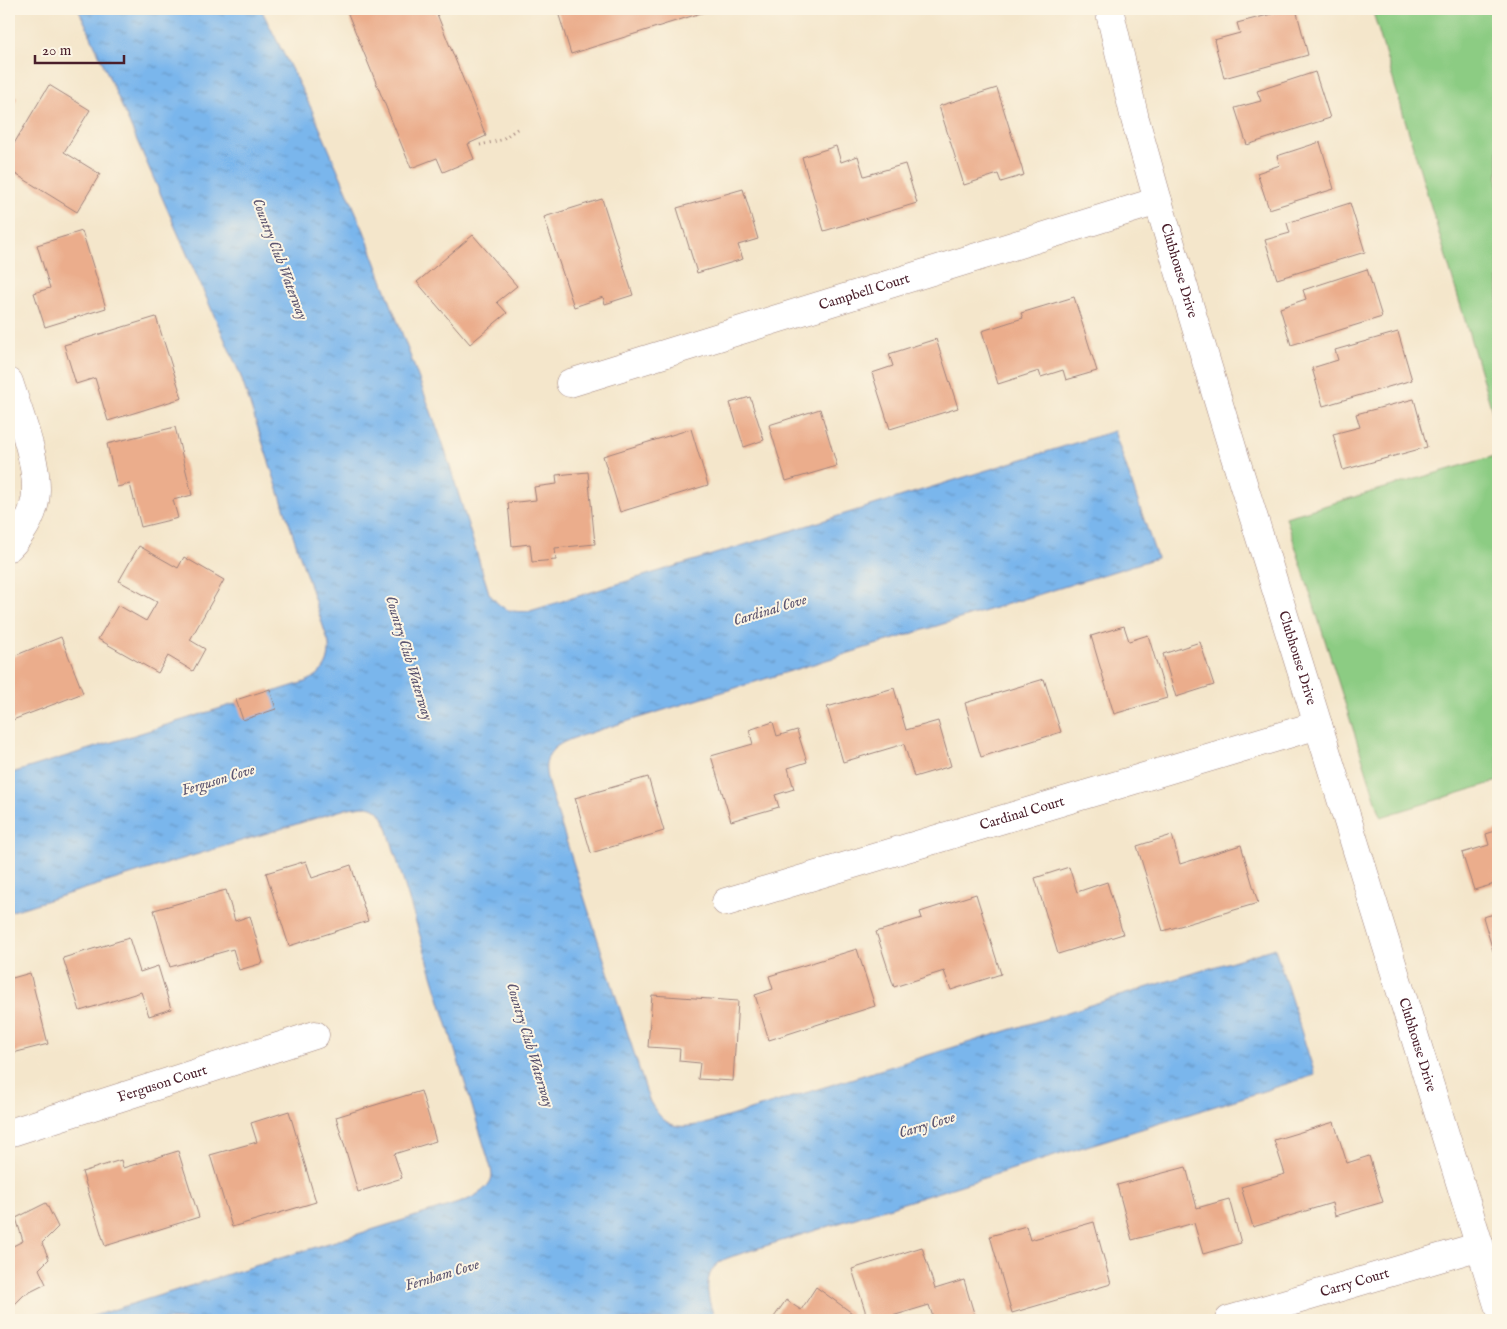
<svg xmlns="http://www.w3.org/2000/svg" width="1507" height="1329" font-family="'IM FELL English',serif">
<defs>
<pattern id="water-ripples" width="26" height="14" patternUnits="userSpaceOnUse" patternTransform="scale(1.25)"><rect width="26" height="14" fill="#7ab6ec"/><path d="M2 4q2-2 4 0t4 0M15 11q2-2 4 0t4 0" fill="none" stroke="#6693bf"/></pattern>
</defs>
<rect width="100%" height="100%" fill="#fcf5e5"/>
<filter id="ink" filterUnits="userSpaceOnUse"><feTurbulence type="fractalNoise" baseFrequency=".02" numOctaves="2"/><feDisplacementMap in="SourceGraphic" scale="10" xChannelSelector="R" yChannelSelector="G"/><feConvolveMatrix kernelMatrix="1 2 1 2 8 2 1 2 1" color-interpolation-filters="sRGB"/></filter>
<filter id="wash" filterUnits="userSpaceOnUse"><feTurbulence type="fractalNoise" baseFrequency=".0096" numOctaves="4" result="noise"/><feDisplacementMap in="SourceGraphic" scale="20" xChannelSelector="R" yChannelSelector="G"/><feGaussianBlur stdDeviation="1.12" result="paint"/><feColorMatrix in="noise" values="0 0 0 0 0 0 0 0 0 0 0 0 0 0 0 0 0 1.4 0 .05"/><feComposite in="paint" operator="in"/></filter>
<g filter="url(#wash)">
<rect width="100%" height="100%" fill="#f4e6cb"/>
<path fill="#8ccc83" stroke="#6b7657" d="M 1372,9 L 1498,9 L 1498,431 Z
M 1498,455 L 1498,781 L 1381,817 L 1286,517 Z"/>
<path fill="url(#water-ripples)" stroke="#626a8c" d="M 78,9 L 261,9 L 312,110 L 364,231 L 443,444 L 489,593 C 501,610 510,613 530,611 L 1114,431 L 1157,558 L 596,731 C 580,737 552,741 547,760 C 544,768 547,779 549,787 L 649,1100 C 666,1130 677,1129 708,1123 L 1275,948 L 1315,1075 L 746,1252 C 738,1255 727,1257 720,1262 C 700,1276 709,1302 715,1320 L 80,1320 L 465,1201 C 475,1196 489,1189 492,1177 C 492,1174 491,1168 490,1165 L 386,824 C 377,803 370,805 349,808 L 9,912 L 9,774 L 305,682 C 323,673 330,665 329,644 L 240,374 L 86,25 Z"/>
<g id="blocks">
<path fill="#ebad8c" d="M 346,9 L 435,9 L 486,136 L 468,144 L 474,159 L 443,172 L 437,158 L 411,168 Z
M 557,9 L 714,9 L 571,54 Z
M 1291,9 L 1296,9 L 1308,55 L 1224,78 L 1214,40 L 1240,33 L 1237,23 Z
M 1315,72 L 1330,118 L 1247,145 L 1235,108 L 1261,101 L 1257,91 Z
M 49,85 L 90,110 L 64,152 L 100,174 L 77,212 L 9,170 L 9,152 Z
M 997,88 L 1024,175 L 1001,182 L 998,174 L 964,185 L 939,106 Z
M 9,94 L 17,98 L 9,114 Z
M 1320,142 L 1334,189 L 1269,209 L 1257,173 L 1280,165 L 1277,156 Z
M 836,146 L 841,162 L 858,156 L 864,176 L 905,164 L 917,203 L 824,231 L 802,157 Z
M 743,189 L 758,239 L 738,245 L 743,259 L 697,273 L 677,208 Z
M 602,199 L 633,295 L 605,304 L 603,297 L 574,307 L 544,217 Z
M 1350,203 L 1365,252 L 1277,279 L 1265,240 L 1290,233 L 1287,223 Z
M 82,231 L 106,308 L 45,327 L 34,293 L 50,288 L 37,245 Z
M 473,235 L 517,286 L 497,302 L 507,313 L 470,344 L 417,282 Z
M 1367,269 L 1382,317 L 1291,345 L 1280,308 L 1306,299 L 1303,290 Z
M 1074,297 L 1097,371 L 1066,380 L 1063,370 L 1041,377 L 1039,371 L 998,384 L 982,331 L 1023,318 L 1021,313 Z
M 156,317 L 182,398 L 108,421 L 95,378 L 76,384 L 64,345 Z
M 1398,332 L 1412,380 L 1323,406 L 1312,368 L 1338,360 L 1335,350 Z
M 936,339 L 958,408 L 890,429 L 872,373 L 893,366 L 889,354 Z
M 750,397 L 764,440 L 744,447 L 730,403 Z
M 1414,399 L 1427,447 L 1343,470 L 1333,434 L 1360,427 L 1356,414 Z
M 820,409 L 837,466 L 786,481 L 769,425 Z
M 175,427 L 192,495 L 173,500 L 178,518 L 141,527 L 130,484 L 117,487 L 107,444 Z
M 691,429 L 708,485 L 620,512 L 603,456 Z
M 588,472 L 595,544 L 555,548 L 556,560 L 532,562 L 530,544 L 512,546 L 508,503 L 536,500 L 534,487 L 557,484 L 556,475 Z
M 139,546 L 178,568 L 184,557 L 224,580 L 190,640 L 205,649 L 193,671 L 168,656 L 158,673 L 98,639 L 118,605 L 146,621 L 157,602 L 119,581 Z
M 1124,626 L 1129,641 L 1148,635 L 1167,698 L 1114,714 L 1091,636 Z
M 61,637 L 83,693 L 10,721 L 9,658 Z
M 1200,642 L 1214,685 L 1176,697 L 1163,654 Z
M 1044,679 L 1061,732 L 981,757 L 965,703 Z
M 894,688 L 906,730 L 938,721 L 951,766 L 914,777 L 904,744 L 843,762 L 827,707 Z
M 270,689 L 276,709 L 243,720 L 236,700 Z
M 773,722 L 777,736 L 797,730 L 807,762 L 788,768 L 794,789 L 775,795 L 779,807 L 731,821 L 711,756 L 753,744 L 749,730 Z
M 648,777 L 664,831 L 591,853 L 575,798 Z
M 1498,830 L 1498,883 L 1474,890 L 1462,853 L 1489,845 L 1486,834 Z
M 1172,835 L 1180,864 L 1241,845 L 1258,903 L 1163,931 L 1137,846 Z
M 306,861 L 312,878 L 351,865 L 368,921 L 289,946 L 266,873 Z
M 1069,867 L 1077,892 L 1107,882 L 1123,934 L 1058,954 L 1035,878 Z
M 226,890 L 235,921 L 250,916 L 263,963 L 239,970 L 233,949 L 170,967 L 154,910 Z
M 976,894 L 1001,974 L 951,990 L 944,971 L 894,987 L 876,932 L 922,918 L 920,912 Z
M 1498,913 L 1498,953 L 1494,954 L 1483,917 Z
M 129,938 L 140,972 L 158,966 L 171,1009 L 149,1016 L 141,992 L 80,1011 L 63,958 Z
M 857,949 L 875,1006 L 769,1040 L 755,995 L 773,989 L 769,976 Z
M 30,973 L 48,1044 L 9,1054 L 9,979 Z
M 652,995 L 738,1001 L 733,1081 L 698,1079 L 700,1063 L 679,1061 L 680,1049 L 648,1047 Z
M 421,1091 L 436,1141 L 394,1154 L 402,1178 L 358,1192 L 336,1117 Z
M 289,1111 L 316,1202 L 232,1227 L 210,1155 L 257,1142 L 251,1123 Z
M 1334,1122 L 1347,1163 L 1369,1156 L 1383,1202 L 1335,1216 L 1332,1203 L 1253,1227 L 1241,1187 L 1285,1174 L 1274,1140 Z
M 178,1151 L 199,1217 L 105,1246 L 82,1172 L 121,1160 L 123,1168 Z
M 1186,1167 L 1197,1208 L 1229,1199 L 1241,1243 L 1203,1254 L 1194,1223 L 1132,1240 L 1117,1185 Z
M 46,1203 L 58,1227 L 42,1243 L 49,1259 L 39,1269 L 46,1284 L 24,1295 L 9,1310 L 9,1242 L 13,1246 L 23,1241 L 16,1218 Z
M 1094,1222 L 1111,1284 L 1012,1313 L 990,1236 L 1026,1226 L 1030,1240 Z
M 922,1247 L 935,1289 L 964,1280 L 976,1320 L 934,1320 L 929,1305 L 879,1320 L 868,1320 L 852,1269 Z
M 816,1287 L 852,1313 L 847,1320 L 772,1320 L 786,1300 L 801,1310 Z"/>
</g>
</g>
<g filter="url(#ink)">
<use href="#blocks" fill-opacity="0" stroke="#9f827b" stroke-width="1"/>
<g fill="none" stroke-linecap="round" stroke-linejoin="round">
<defs>
<g id="minor">
<path d="M 9,382 C 19,414 41,468 35,501 C 32,518 21,535 9,547"/>
<path id="s1" d="M 570,383 L 1158,201"/>
<path id="s2" d="M 726,902 L 1318,725"/>
<path id="s3" d="M 9,1133 L 315,1035"/>
<path id="s4" d="M 1229,1320 L 1480,1246"/>
</g>
<g id="tertiary">
<path id="s5" d="M 1109,9 L 1135,119 L 1158,201 L 1234,454 L 1498,1305"/>
</g>
</defs>
<use href="#minor" stroke="#9f827b" stroke-width="29"/>
<use href="#tertiary" stroke="#9f827b" stroke-width="29"/>
<path stroke="#9f827b" stroke-width="3" stroke-dasharray="1 4" stroke-linecap="butt" d="M 480,145 L 501,140 L 520,127"/>
<use href="#minor" stroke="#fff" stroke-width="28"/>
<use href="#tertiary" stroke="#fff" stroke-width="28"/>
</g>
</g>
<g text-anchor="middle" dominant-baseline="central" stroke-width="4" stroke-linejoin="round" paint-order="stroke">
<g font-size="14" fill="#4a1f2b" stroke="#fcf5e5">
<text stroke="none"><textPath href="#s5" startOffset="271">Clubhouse Drive</textPath></text>
<text stroke="none"><textPath href="#s1" startOffset="308">Campbell Court</textPath></text>
<text stroke="none"><textPath href="#s5" startOffset="676">Clubhouse Drive</textPath></text>
<text stroke="none"><textPath href="#s2" startOffset="309">Cardinal Court</textPath></text>
<text stroke="none"><textPath href="#s5" startOffset="1081">Clubhouse Drive</textPath></text>
<text stroke="none"><textPath href="#s3" startOffset="161">Ferguson Court</textPath></text>
<text stroke="none"><textPath href="#s4" startOffset="131">Carry Court</textPath></text>
</g>
<g font-size="15" font-style="italic" fill="#5b546f" stroke="#fcf5e5">
<text transform="translate(280 259) rotate(69)">Country Club Waterway</text>
<text transform="translate(770 610) rotate(-17)">Cardinal Cove</text>
<text transform="translate(409 658) rotate(73)">Country Club Waterway</text>
<text transform="translate(218 780) rotate(-17)">Ferguson Cove</text>
<text transform="translate(530 1045) rotate(73)">Country Club Waterway</text>
<text transform="translate(927 1125) rotate(-17)">Carry Cove</text>
<text transform="translate(442 1275) rotate(-17)">Fernham Cove</text>
</g>
</g>
<rect width="1507" height="1329" fill="none" stroke="#fcf5e5" stroke-width="30"/>
<path d="M35 55v8h89v-8" fill="none" stroke="#4a1f2b" stroke-width="2.5"/>
<text x="42" y="55" font-size="15" fill="#4a1f2b" stroke="#fcf5e5" stroke-width="4" paint-order="stroke">20 m</text>
</svg>
